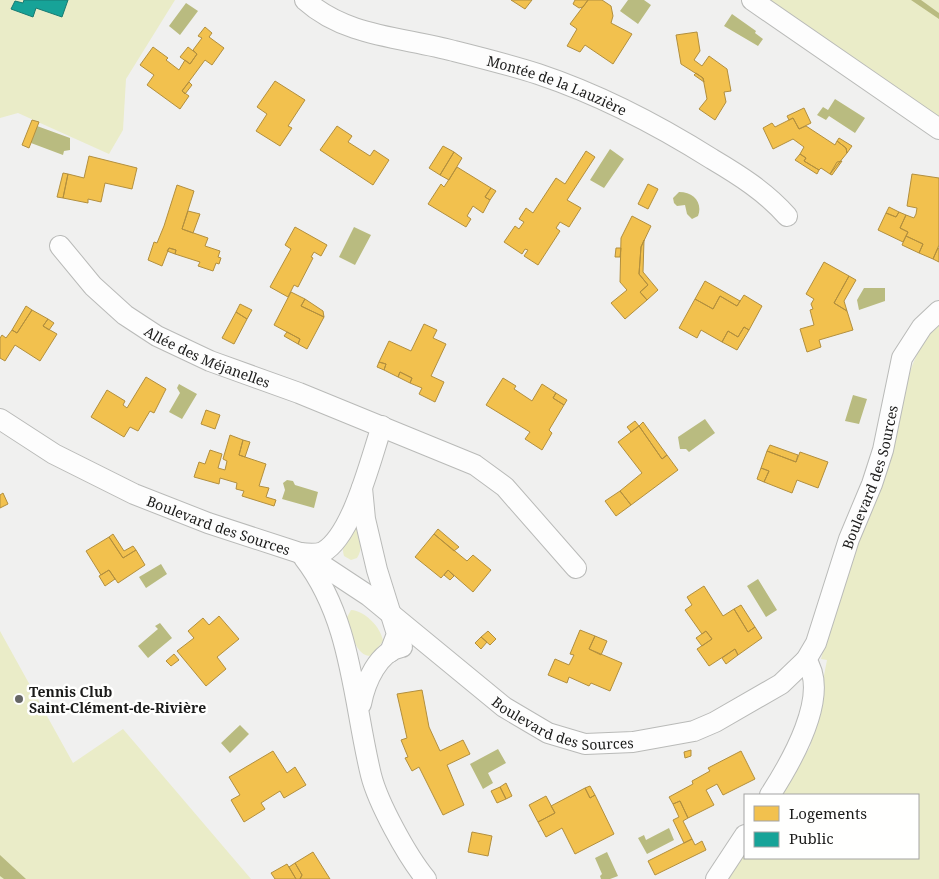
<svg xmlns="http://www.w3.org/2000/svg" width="939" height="879" font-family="'Noto Serif',serif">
<rect width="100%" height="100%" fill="#f0f0ef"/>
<path fill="#eaecc8" d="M 0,0 L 175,0 L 126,79 L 123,130 L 109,154 L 18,113 L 0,118 Z
M 769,0 L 939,0 L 939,118 Z
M 939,323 L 939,879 L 724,879 L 745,848 L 745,858 L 918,858 L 918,795 L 780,795 L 810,747 L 827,660 L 821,659 L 824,647 L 912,366 L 920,347 Z
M 356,527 C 362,535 363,549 357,558 L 351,560 L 344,556 C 340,544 349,536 356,527 Z
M 351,610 C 365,611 381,627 383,641 L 372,656 C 355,657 352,632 346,619 Z
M 0,631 L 73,763 L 123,729 L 251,879 L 0,879 Z"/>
<path fill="#b9bb80" d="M 628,0 L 644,0 L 651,5 L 638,24 L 620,11 Z
M 911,0 L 921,0 L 939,13 L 939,19 Z
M 186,3 L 198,11 L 180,35 L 169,26 Z
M 732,14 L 756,31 L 755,33 L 763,39 L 758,46 L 724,26 Z
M 835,99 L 865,118 L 855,133 L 829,116 L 826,120 L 817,115 L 823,107 L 828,110 Z
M 37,126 L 70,138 L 70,150 L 64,151 L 63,155 L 31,143 Z
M 610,149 L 624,159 L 604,188 L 590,180 Z
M 679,192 C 694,192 703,203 698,216 L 692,219 L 687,214 L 685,205 L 677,206 L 674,203 L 673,198 Z
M 354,227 L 371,235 L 355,265 L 339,257 Z
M 864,288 L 885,288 L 885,301 L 859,310 L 857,300 Z
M 179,384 L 197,394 L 182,419 L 169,412 L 180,393 L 177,388 Z
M 853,395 L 867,399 L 859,424 L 845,421 Z
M 705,419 L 715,433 L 689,452 L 686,449 L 680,449 L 678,437 Z
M 287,480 L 293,481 L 295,485 L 318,492 L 314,508 L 282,499 L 285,490 L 283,483 Z
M 161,564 L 167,574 L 146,588 L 139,577 Z
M 758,579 L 777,610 L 766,617 L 747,586 Z
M 160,623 L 172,638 L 148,658 L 138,646 L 158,629 L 155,626 Z
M 240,725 L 249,734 L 230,753 L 221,743 Z
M 498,749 L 506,763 L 488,773 L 493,783 L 483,789 L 470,764 Z
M 669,828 L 674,840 L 647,854 L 638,838 L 644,835 L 646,840 Z
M 607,852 L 618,876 L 610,879 L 601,879 L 600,876 L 602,874 L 595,858 Z
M 0,855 L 26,879 L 4,879 L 0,876 Z"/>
<path fill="#f2c14e" stroke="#b28f3e" d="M 511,0 L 532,0 L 525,9 Z
M 575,0 L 588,0 L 583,7 L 579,8 L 573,4 Z
M 588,0 L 602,0 L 611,6 L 613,16 L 611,23 L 632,34 L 613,64 L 585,45 L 580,52 L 567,46 L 577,29 L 570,24 Z
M 205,27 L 212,33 L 209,37 L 224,48 L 212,65 L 205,60 L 182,91 L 189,96 L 180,109 L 147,85 L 154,75 L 140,65 L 153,47 L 168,58 L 166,60 L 179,70 L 185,60 L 190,64 L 197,54 L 193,50 L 202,38 L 198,36 Z
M 697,32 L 700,51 L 694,60 L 702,66 L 709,56 L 727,69 L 731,91 L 724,92 L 726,102 L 715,120 L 699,109 L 707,99 L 703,78 L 681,64 L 676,35 Z
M 188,47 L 197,54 L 190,64 L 180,57 Z
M 696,73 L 703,78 L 704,82 L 694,75 Z
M 275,81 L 305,100 L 288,126 L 292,128 L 280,146 L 256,131 L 267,114 L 257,107 Z
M 189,82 L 192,85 L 185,94 L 182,91 Z
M 804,108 L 811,123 L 799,129 L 793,118 L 789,120 L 787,116 Z
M 793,118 L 799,129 L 806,126 L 835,145 L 837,141 L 846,148 L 847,153 L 830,174 L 821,168 L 819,170 L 804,161 L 806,158 L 800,154 L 804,147 L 793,139 L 773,149 L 763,128 L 772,123 L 775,127 Z
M 32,120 L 39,122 L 29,148 L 22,145 Z
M 337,126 L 352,136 L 348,142 L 370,156 L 374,150 L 389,160 L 373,185 L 320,150 Z
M 839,138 L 852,146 L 847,153 L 846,148 L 837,141 Z
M 443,146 L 454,152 L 440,175 L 429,168 Z
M 586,151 L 595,157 L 567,200 L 581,208 L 569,227 L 560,222 L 556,228 L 560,231 L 538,265 L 524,256 L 528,250 L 525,249 L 522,254 L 504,242 L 515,226 L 519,229 L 524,222 L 519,219 L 526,208 L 533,213 L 556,178 L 565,184 Z
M 454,152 L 462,158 L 449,180 L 440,175 Z
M 800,154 L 806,158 L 804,161 L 819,170 L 817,174 L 795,160 Z
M 89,156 L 137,168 L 132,189 L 105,183 L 101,202 L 88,199 L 88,203 L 63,198 L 68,174 L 84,178 Z
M 842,161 L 832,175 L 830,174 L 837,162 Z
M 457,167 L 491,188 L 485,197 L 490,200 L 483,213 L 473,206 L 467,216 L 471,219 L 466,227 L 428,204 L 441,184 L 444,187 Z
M 63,173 L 68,174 L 63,198 L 57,197 Z
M 912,174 L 939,178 L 939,245 L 933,259 L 919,253 L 923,244 L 906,236 L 908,232 L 900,228 L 906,215 L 914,218 L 916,214 L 917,208 L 907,206 Z
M 648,184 L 658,189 L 648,209 L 638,204 Z
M 177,185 L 194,191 L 182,229 L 208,238 L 205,246 L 220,251 L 218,257 L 221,258 L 219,264 L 216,263 L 213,271 L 198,266 L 200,262 L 175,254 L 176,250 L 169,248 L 162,266 L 148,260 L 154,242 L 157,243 L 164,226 Z
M 491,188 L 496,191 L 490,200 L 485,197 Z
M 889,207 L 899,212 L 896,217 L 886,213 Z
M 188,211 L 200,214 L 193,233 L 182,229 Z
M 899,212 L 906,215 L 900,228 L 908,232 L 903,242 L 878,230 L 886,213 L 896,217 Z
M 632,216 L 651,226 L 641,247 L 639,274 L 648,285 L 640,292 L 647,300 L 625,319 L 611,303 L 627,290 L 620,282 L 621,238 Z
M 295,227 L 327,245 L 321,256 L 314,252 L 311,257 L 313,258 L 298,287 L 294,285 L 288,297 L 270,287 L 291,249 L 285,245 Z
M 906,236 L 923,244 L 919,253 L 902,245 Z
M 644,240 L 643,272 L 658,290 L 647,300 L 640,292 L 648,285 L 639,274 L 641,247 Z
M 169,248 L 176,250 L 175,254 L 167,251 Z
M 616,248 L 621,248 L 620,257 L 615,257 Z
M 938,248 L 939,248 L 939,262 L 933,259 Z
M 824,262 L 849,276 L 834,303 L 847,311 L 853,330 L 819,340 L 821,347 L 807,352 L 800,329 L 814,325 L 810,310 L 813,309 L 811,304 L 814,299 L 806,294 Z
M 849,276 L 856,280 L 844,301 L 847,311 L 834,303 Z
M 705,281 L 740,301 L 737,306 L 720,296 L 713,309 L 695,299 Z
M 291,292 L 305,299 L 301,306 L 324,317 L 307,349 L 298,344 L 300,339 L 274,325 Z
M 744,295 L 762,306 L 749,330 L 744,327 L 738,337 L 728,331 L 722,342 L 701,330 L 697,338 L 679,328 L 695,299 L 713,309 L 720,296 L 737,306 Z
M 305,299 L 323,311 L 324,317 L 301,306 Z
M 240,304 L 252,310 L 247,319 L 236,312 Z
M 26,306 L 32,310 L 17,333 L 12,330 Z
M 32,310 L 48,319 L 43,326 L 57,334 L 40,361 L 15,345 L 5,361 L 0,358 L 0,338 L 2,335 L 6,338 L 12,330 L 17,333 Z
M 236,312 L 247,319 L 234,344 L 222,338 Z
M 48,319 L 54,323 L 49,330 L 43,326 Z
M 424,324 L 437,330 L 433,338 L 446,344 L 431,376 L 444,382 L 435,402 L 419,394 L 422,388 L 410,383 L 412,378 L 400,372 L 398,377 L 384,370 L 386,364 L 379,362 L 389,341 L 411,351 Z
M 744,327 L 749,330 L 737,350 L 722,342 L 728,331 L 738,337 Z
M 287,332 L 300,339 L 298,344 L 284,336 Z
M 379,362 L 386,364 L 384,370 L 377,367 Z
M 400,372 L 412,378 L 410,383 L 398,377 Z
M 146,377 L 166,389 L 154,413 L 150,411 L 138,431 L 130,427 L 124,437 L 91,417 L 107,390 L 125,401 L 123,405 L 127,408 Z
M 503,378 L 516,386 L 514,389 L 532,401 L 542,384 L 556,393 L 553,398 L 564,405 L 549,430 L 552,433 L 542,450 L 525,439 L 530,432 L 486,405 Z
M 556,393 L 567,400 L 564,405 L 553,398 Z
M 206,410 L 220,415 L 215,429 L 201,424 Z
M 635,421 L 639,426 L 631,432 L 627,427 Z
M 643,422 L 667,455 L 662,459 L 639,426 Z
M 639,426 L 662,459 L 667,455 L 678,470 L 631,505 L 620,491 L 642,473 L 618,442 Z
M 230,435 L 243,440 L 239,455 L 266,464 L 259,486 L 269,488 L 266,497 L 276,500 L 274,506 L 242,496 L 244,491 L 236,489 L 237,483 L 220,478 L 219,484 L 194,477 L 199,462 L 205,464 L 210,450 L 222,454 L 218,468 L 225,470 L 227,461 L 223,459 Z
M 243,440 L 250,442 L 245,457 L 239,455 Z
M 770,445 L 798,455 L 796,462 L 767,451 Z
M 767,451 L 796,462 L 800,452 L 828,462 L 818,488 L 797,480 L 792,493 L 764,482 L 769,471 L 761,468 Z
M 761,468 L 769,471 L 764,482 L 757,479 Z
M 620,491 L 631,505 L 616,516 L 605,501 Z
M 3,493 L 8,504 L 0,508 L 0,495 Z
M 438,529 L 459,547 L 454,551 L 434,534 Z
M 113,534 L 124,551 L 133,546 L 136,550 L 123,558 L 109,537 Z
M 434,534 L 467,561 L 473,555 L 491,570 L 473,592 L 448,570 L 441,578 L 415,557 Z
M 109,537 L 123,558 L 136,550 L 145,565 L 118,583 L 109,570 L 101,575 L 86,551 Z
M 109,570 L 115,579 L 105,586 L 99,576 Z
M 448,570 L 454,576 L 450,580 L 444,575 Z
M 704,586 L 723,616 L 734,609 L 748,632 L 755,627 L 762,638 L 738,655 L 735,649 L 709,666 L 697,649 L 712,639 L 706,631 L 702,634 L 685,610 L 692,605 L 687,597 Z
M 741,605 L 755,627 L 748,632 L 734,609 Z
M 219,616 L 239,639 L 217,657 L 226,669 L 206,686 L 177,651 L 194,638 L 188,631 L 203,618 L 209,625 Z
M 580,630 L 595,636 L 589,649 L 622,663 L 610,691 L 591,683 L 589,686 L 569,677 L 567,683 L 548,675 L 555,659 L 569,665 L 574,655 L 570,654 Z
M 488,631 L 496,639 L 490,645 L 481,637 Z
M 706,631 L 712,639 L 702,646 L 696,638 Z
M 595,636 L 607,641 L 601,655 L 589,649 Z
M 481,637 L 487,642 L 481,649 L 475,643 Z
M 735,649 L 738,655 L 726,664 L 722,658 Z
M 174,654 L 179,660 L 171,666 L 166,661 Z
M 422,690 L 429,727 L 440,751 L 463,740 L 470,754 L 447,765 L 464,805 L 443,815 L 419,767 L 412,771 L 405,758 L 408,757 L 401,740 L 407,738 L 397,694 Z
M 691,750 L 691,756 L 685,758 L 684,752 Z
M 273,751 L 287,773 L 295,767 L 306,785 L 284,798 L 280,791 L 261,803 L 265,809 L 244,822 L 231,800 L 240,795 L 229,777 Z
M 741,751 L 755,779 L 723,795 L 717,784 L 706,790 L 714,805 L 688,818 L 680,801 L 673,804 L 669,797 L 693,784 L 692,781 L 710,771 L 708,768 Z
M 506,783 L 512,796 L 506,799 L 500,787 Z
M 590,786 L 595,795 L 590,798 L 585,788 Z
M 500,787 L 506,799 L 497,803 L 491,791 Z
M 585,788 L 590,798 L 595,795 L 614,834 L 575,854 L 562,828 L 546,837 L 538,822 L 555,813 L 551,806 Z
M 546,796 L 555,813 L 538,822 L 529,805 Z
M 680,801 L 688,818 L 683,821 L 692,839 L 684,843 L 673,820 L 679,817 L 673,804 Z
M 472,832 L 492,836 L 488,856 L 468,852 Z
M 692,839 L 695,845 L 702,841 L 706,850 L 655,875 L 648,861 Z
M 313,852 L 330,879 L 300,879 L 302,875 L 295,863 Z
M 295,863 L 302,875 L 300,879 L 296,879 L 289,867 Z
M 287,864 L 296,879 L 275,879 L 271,873 Z"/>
<path fill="#17a398" stroke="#187a72" d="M 24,0 L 68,0 L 62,17 L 36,8 L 33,17 L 11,9 L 15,1 L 23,3 Z"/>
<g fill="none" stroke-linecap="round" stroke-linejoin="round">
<defs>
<g id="street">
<path id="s1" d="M 305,0 C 346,37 403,37 454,51 C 482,58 510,65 538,74 C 598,94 658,125 712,159 C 739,175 766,192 787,216"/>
<path d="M 752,0 L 939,129"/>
<path id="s2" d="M 60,246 L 93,286 L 125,315 L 157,336 L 210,361 L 299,393 L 475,465 L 505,487 L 576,568"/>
<path id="s3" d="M 0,419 L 54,454 L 134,494 L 208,523 L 300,553 L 322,565 L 369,596 L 504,707 L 548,733 L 585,744 L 633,742 L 694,731 L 715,722 L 781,684 L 806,660 L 816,643 L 849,539 L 872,484 L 883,450 L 902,358 L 922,327 L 939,311"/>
<path d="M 362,488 L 365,519 L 377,570 L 397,634 L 390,652"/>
<path d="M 300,553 C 308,554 316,555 323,552 C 353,535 371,457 382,426"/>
<path d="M 304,558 C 352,620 353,701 371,775 C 378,803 407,856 426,879"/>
<path d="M 361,704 C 365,683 378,651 402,647"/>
<path d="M 770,795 C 790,764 831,695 806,660"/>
<path d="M 716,879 L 745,835"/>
</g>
</defs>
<use href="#street" stroke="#b9bab8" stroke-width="22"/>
<use href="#street" stroke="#fdfdfd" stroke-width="20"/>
</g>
<circle fill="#666665" stroke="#fffffe" stroke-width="2" cx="19" cy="699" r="5"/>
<g text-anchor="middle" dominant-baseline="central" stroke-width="5" stroke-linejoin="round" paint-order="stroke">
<g font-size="14" fill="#1b1b1a" stroke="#fffffe">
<text stroke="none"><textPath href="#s1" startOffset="268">Montée de la Lauzière</textPath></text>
<text stroke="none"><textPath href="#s2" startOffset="188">Allée des Méjanelles</textPath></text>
<text stroke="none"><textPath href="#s3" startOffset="1114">Boulevard des Sources</textPath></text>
<text stroke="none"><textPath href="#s3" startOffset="244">Boulevard des Sources</textPath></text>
<text stroke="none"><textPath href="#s3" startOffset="649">Boulevard des Sources</textPath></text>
</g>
<g font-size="14" font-weight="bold" fill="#1b1b1a" stroke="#fffffe" text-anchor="start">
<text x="29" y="691">Tennis Club<tspan x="29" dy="16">Saint-Clément-de-Rivière</tspan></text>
</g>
</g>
<rect x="744" y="794" width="175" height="65" fill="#fffffe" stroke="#a4a4a3"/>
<rect x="754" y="806" width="25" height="15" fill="#f2c14e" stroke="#a4a4a3"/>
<text x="789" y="819" font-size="15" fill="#1b1b1a">Logements</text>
<rect x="754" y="832" width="25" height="15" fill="#17a398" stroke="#a4a4a3"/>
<text x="789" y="844" font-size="15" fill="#1b1b1a">Public</text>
</svg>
